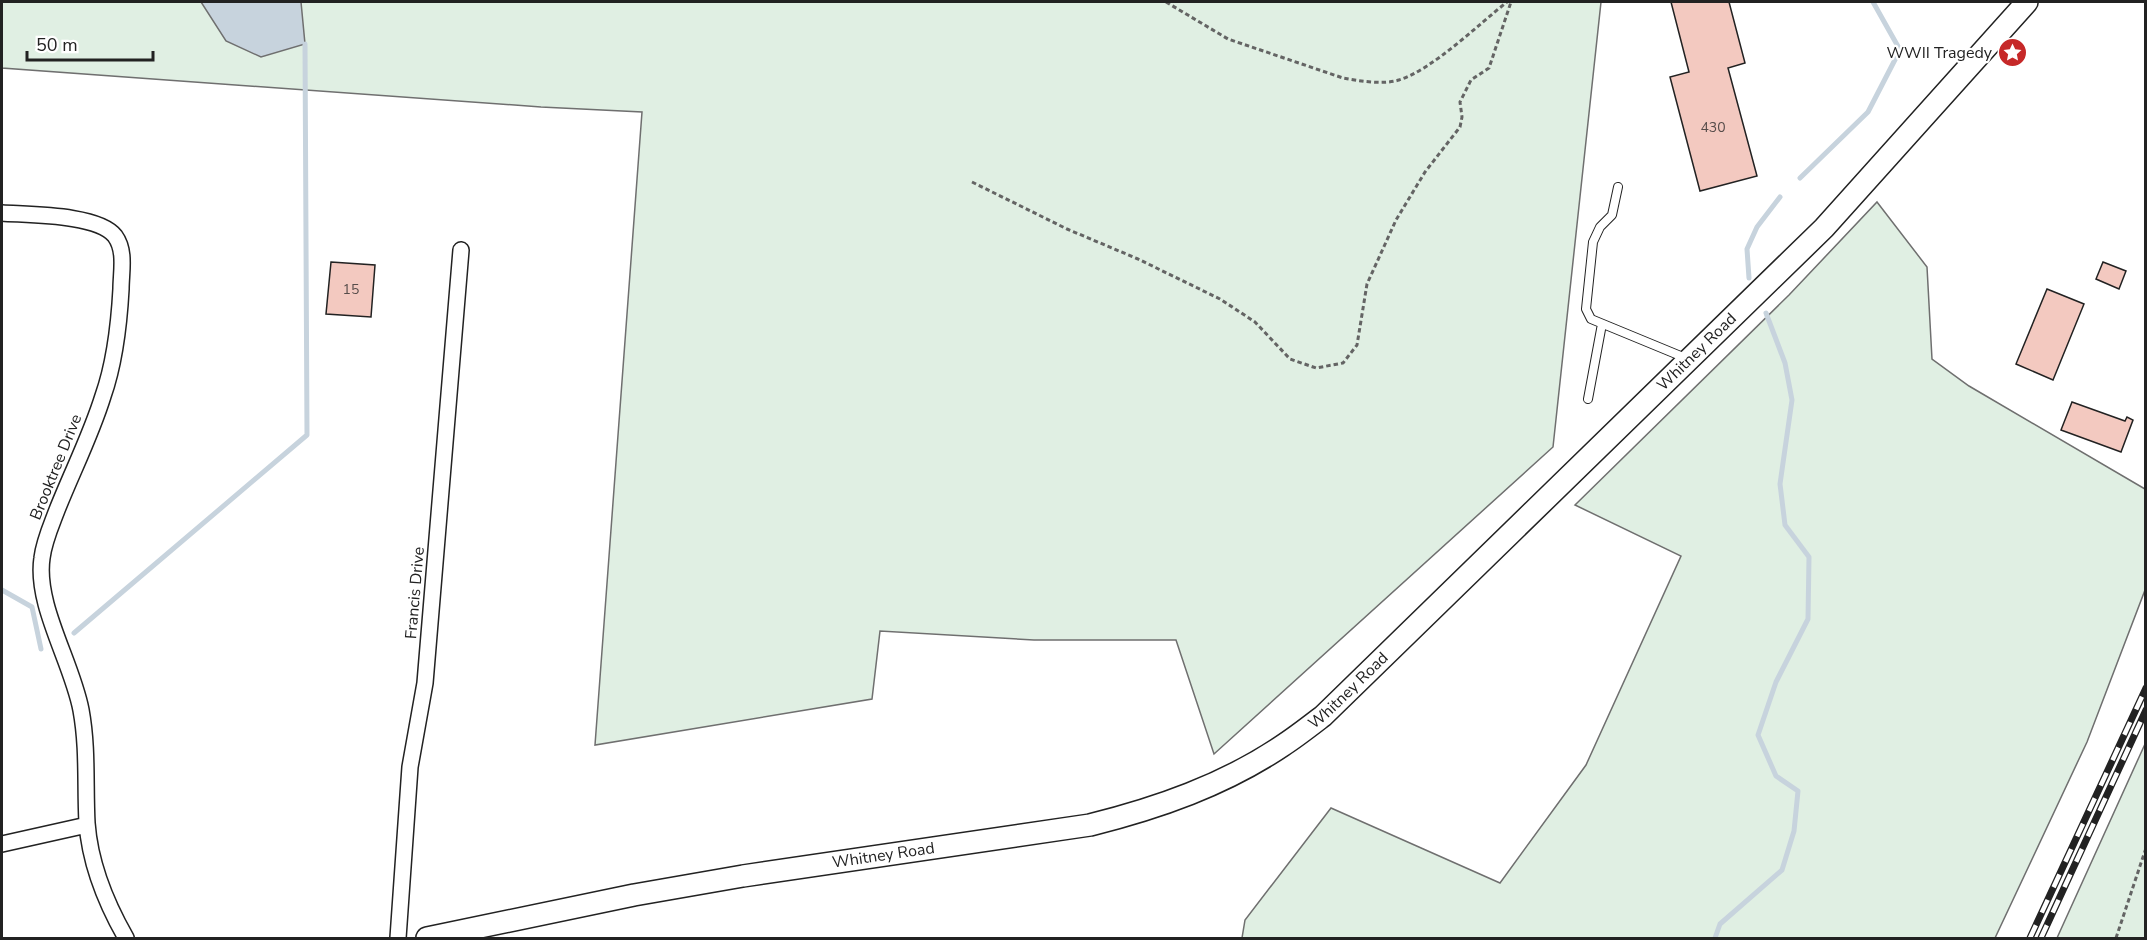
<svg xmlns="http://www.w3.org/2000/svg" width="2147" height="940" font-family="'Nunito Sans',sans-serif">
<rect width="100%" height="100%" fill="#fff"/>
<path fill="#e0efe3" stroke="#6f6f6f" stroke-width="1.5" d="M 2,2 L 1601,2 L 1553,447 L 1214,754 L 1176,640 L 1034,640 L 880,631 L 872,699 L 595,745 L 642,112 L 541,107 L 2,68 Z
M 1877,202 L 1927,267 L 1932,359 L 1969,386 L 2145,489 L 2145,590 L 2087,742 L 1995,938 L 1242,938 L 1245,920 L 1331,808 L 1500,883 L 1586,765 L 1681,556 L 1575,505 L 1789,295 Z
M 2145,744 L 2145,938 L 2057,938 Z"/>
<path fill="#c7d3dd" stroke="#6f6f6f" stroke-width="1.5" d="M 201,2 L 301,2 L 305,44 L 261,57 L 226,41 Z"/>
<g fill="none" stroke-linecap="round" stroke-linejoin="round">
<path stroke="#c7d3dd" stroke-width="5" d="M 1800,178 L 1868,112 L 1900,50 L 1873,2
M 1749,278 L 1747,249 L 1757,227 L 1780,197
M 2,590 L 32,607 L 41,649
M 74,633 L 307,435 L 305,44
M 1715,938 L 1720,924 L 1782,870 L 1794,831 L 1798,791 L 1776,776 L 1758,735 L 1776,682 L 1808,619 L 1809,557 L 1785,525 L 1780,484 L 1792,400 L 1785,363 L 1766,313"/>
</g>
<path fill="#f3c9c0" stroke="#222" stroke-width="1.5" d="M 1671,2 L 1729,2 L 1745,63 L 1728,68 L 1757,176 L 1700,191 L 1670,77 L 1689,72 Z
M 331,262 L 375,265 L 371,317 L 326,314 Z
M 2103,262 L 2126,271 L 2119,289 L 2096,279 Z
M 2047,289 L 2084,304 L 2053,380 L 2016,364 Z
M 2072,402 L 2125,421 L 2127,417 L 2133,420 L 2121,452 L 2061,430 Z"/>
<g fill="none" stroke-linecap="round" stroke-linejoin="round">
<defs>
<path id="service" d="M 1618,187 L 1612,215 L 1600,227 L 1593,242 L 1586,309 L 1591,319 L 1688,359
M 1588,399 L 1602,324"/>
<path id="minor" d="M 2,213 C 28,215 98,214 115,236 C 126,251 121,272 121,289 C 119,326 115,362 103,396 C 91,435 72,472 57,510 C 51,526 44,541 42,558 C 35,605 72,662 81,710 C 88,748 85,785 87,823 C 90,864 106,903 126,938
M 2,844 L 87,825
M 398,938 L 410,767 L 425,683 L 461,250"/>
<g id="secondary">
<path id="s1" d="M 427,938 L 634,895 L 743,876 L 1090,825 C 1158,808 1224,785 1282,746 C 1296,737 1310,726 1323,716 L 1824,228 L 2027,2"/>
</g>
</defs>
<use href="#service" stroke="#222" stroke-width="10"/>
<use href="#minor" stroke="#222" stroke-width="18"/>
<use href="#secondary" stroke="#222" stroke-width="24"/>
<path stroke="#646464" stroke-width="3" stroke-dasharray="4.5 3" stroke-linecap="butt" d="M 1166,2 L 1228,39 L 1343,78 C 1360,81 1382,85 1399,80 C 1432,70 1479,24 1507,2
M 972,182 L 1067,229 L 1138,259 L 1220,299 L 1255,322 L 1290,359 L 1316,368 L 1343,363 L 1357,345 L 1367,284 L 1396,220 L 1425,172 L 1460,127 L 1462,117 L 1460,102 L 1471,80 L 1489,68 L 1511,2
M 2116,938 L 2146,848"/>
<use href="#service" stroke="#fff" stroke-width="8"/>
<use href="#minor" stroke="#fff" stroke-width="15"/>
<use href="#secondary" stroke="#fff" stroke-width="21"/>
<defs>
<path id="rail" d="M 2030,938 L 2146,688
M 2041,938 L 2146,710"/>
</defs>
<use href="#rail" stroke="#222" stroke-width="7"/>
<use href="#rail" stroke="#fff" stroke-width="4.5" stroke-dasharray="14" stroke-linecap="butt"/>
</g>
<defs>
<symbol id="sight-disc" viewBox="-11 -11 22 22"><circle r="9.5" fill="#c62828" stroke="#fff"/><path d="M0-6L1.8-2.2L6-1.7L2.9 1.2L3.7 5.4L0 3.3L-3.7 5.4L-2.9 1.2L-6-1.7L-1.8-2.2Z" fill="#fff"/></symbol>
</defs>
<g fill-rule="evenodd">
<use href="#sight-disc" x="1996" y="36" width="33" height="33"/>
</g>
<g text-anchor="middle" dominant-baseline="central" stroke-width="4.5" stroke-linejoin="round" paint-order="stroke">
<g font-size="14" fill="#564c4a">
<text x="1713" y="127">430</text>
<text x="351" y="289">15</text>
</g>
<g font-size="16" fill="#222" stroke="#fff" text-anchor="end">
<text x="1992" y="53">WWII Tragedy</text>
</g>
<g font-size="16" fill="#222" stroke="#fff">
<text stroke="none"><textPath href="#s1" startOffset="1454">Whitney Road</textPath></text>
<text transform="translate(56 467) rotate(-68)">Brooktree Drive</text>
<text transform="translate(415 593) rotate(-85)">Francis Drive</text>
<text stroke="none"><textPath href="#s1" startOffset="968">Whitney Road</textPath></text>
<text stroke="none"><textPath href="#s1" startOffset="464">Whitney Road</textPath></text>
</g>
</g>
<rect width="2147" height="940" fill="none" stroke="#222222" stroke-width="6"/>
<path d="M27 51v9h126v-9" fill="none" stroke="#222222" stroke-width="3"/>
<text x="36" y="51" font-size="18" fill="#222222" stroke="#ffffff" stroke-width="4.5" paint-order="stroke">50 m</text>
</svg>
